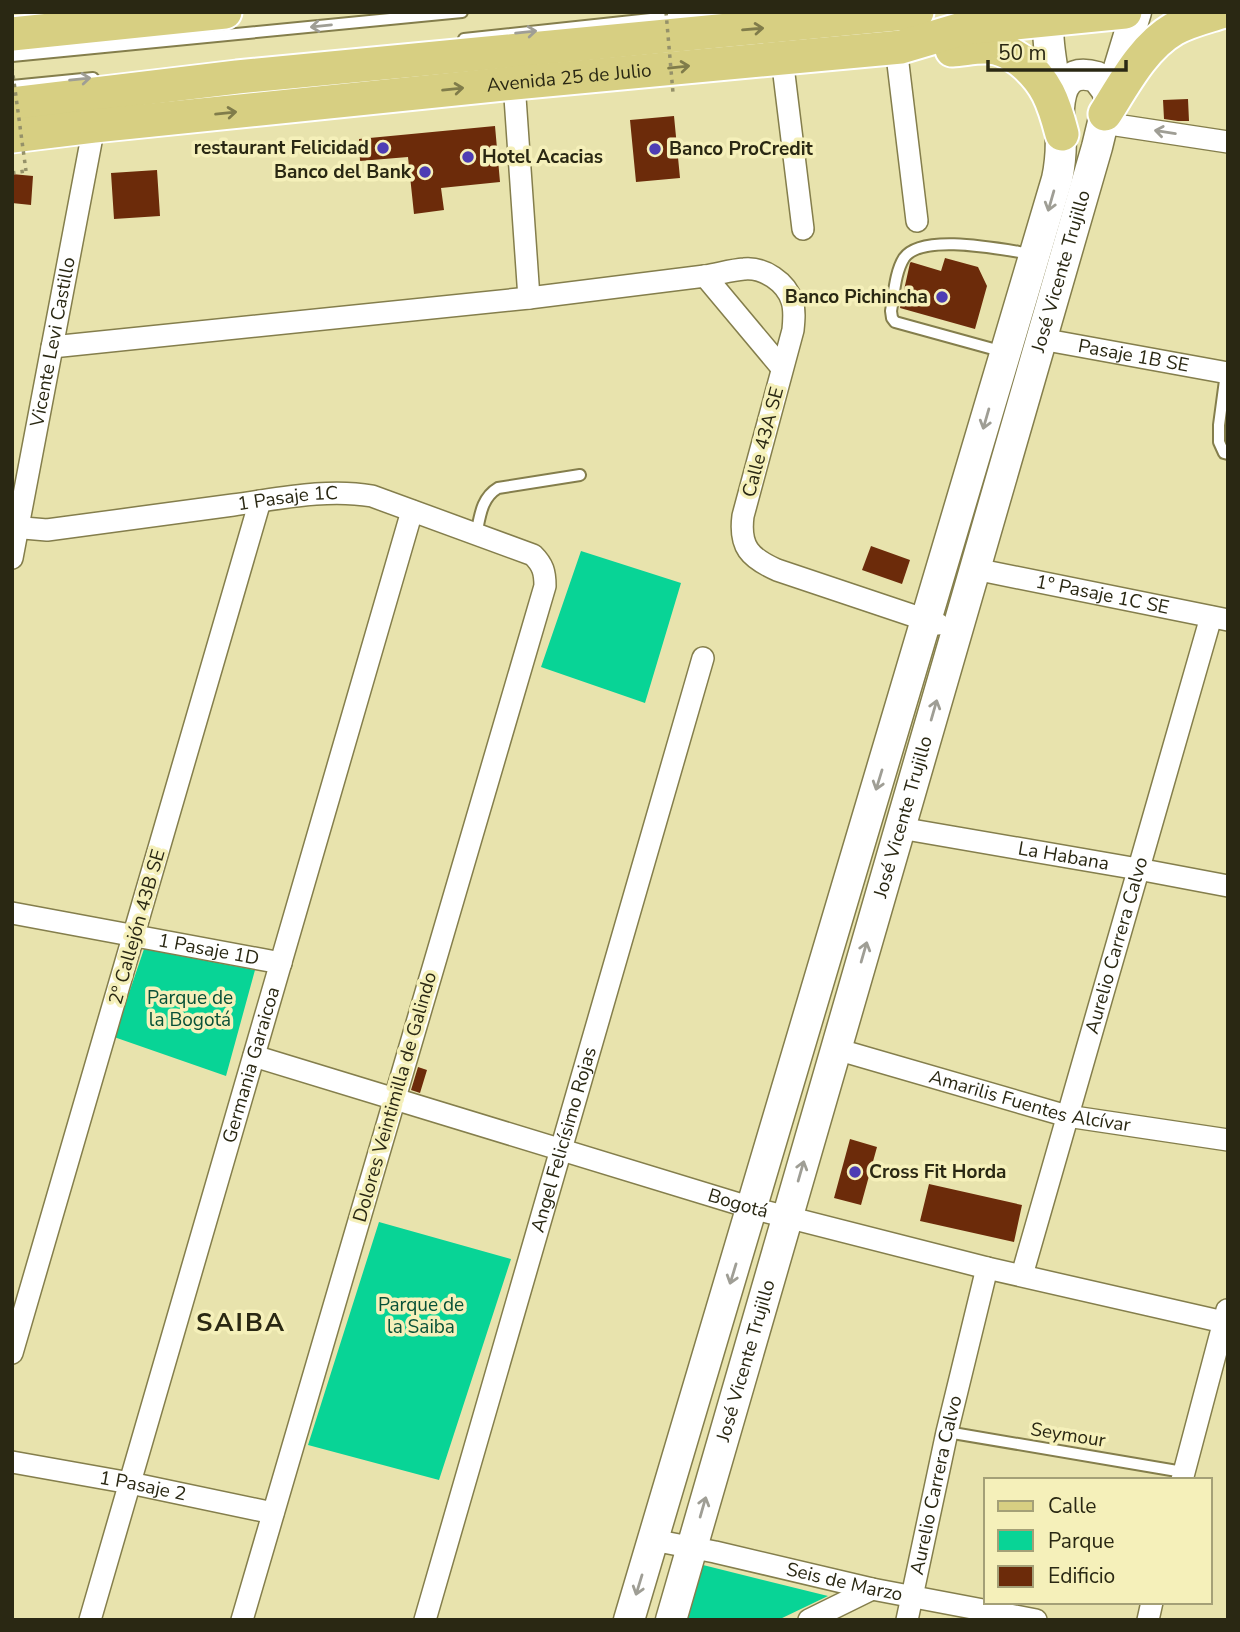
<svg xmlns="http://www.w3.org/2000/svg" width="1240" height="1632" font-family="'Nunito Sans',sans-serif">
<rect width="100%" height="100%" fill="#e8e3ad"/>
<path fill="#08d496" d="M 581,551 L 681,583 L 645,703 L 541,667 Z
M 144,949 L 255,970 L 226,1076 L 114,1037 Z
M 379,1222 L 511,1259 L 439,1480 L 308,1445 Z
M 703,1565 L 828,1596 L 778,1620 L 685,1620 Z"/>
<path fill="#6c2b0a" d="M 1188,99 L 1189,121 L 1178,121 L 1164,119 L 1163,100 Z
M 674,116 L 680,178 L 636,182 L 630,120 Z
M 495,126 L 500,182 L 441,188 L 444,210 L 414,214 L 408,157 L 360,161 L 359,139 Z
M 157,170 L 160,216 L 114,219 L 111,173 Z
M 12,174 L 33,176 L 31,205 L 12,203 Z
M 945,258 L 978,267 L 987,286 L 975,329 L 900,308 L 910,263 L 911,262 L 941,271 Z
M 871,546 L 910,560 L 902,584 L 862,570 Z
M 418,1067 L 427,1070 L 420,1093 L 411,1090 Z
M 850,1139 L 877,1147 L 861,1205 L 834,1198 Z
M 929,1184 L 1022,1205 L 1014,1242 L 920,1221 Z"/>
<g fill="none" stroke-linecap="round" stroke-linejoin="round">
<defs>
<path id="service" d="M 464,39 L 716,12
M 12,56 L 462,12
M 12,86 L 93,78
M 1004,352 L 895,322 L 892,318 L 891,311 C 894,295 895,272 904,258 C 922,232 1004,250 1032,254
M 1226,373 L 1219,425 L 1219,442 L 1224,453 L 1228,454
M 476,535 C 480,517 481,498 498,488 L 580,475
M 947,1432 L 1183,1472"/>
<g id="minor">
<path d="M 896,47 L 917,221"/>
<path d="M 782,58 L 803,229"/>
<path d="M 514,83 L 529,298"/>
<path d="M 1103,123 L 1228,142"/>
<path d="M 705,276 C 718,274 731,270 744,269 C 764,267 786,282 792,301 C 795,310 794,320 793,330 L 743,516 C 739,547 750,558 777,570 L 938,624"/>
<path id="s1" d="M 1041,339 L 1228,373"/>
<path d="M 52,347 L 529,298 L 705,276 L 782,368"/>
<path id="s2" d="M 12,527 L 47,530 C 109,522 171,513 233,505 C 278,499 326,488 372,496 L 533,555 C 543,565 545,572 545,586 L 242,1620"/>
<path id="s3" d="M 12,558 L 94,126"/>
<path id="s4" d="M 975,569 L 1228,620"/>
<path id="s5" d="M 900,828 L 1138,869 L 1228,886"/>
<path id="s6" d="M 12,913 L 281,963"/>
<path id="s7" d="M 836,1049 L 1067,1116 L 1228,1140"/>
<path id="s8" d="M 254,1056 L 752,1208 L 987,1268 L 1228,1323"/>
<path id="s9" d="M 1022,1275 L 1211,617"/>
<path d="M 12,1353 L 260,501"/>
<path id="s10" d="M 12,1462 L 130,1483 L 273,1513"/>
<path d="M 1182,1480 L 1227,1310"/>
<path id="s11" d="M 653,1540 L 715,1552 L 872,1589 L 1036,1620"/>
<path id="s12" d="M 90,1620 L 412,511"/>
<path id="s13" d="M 425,1620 L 703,658"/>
<path d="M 809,1620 L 872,1589"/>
<path id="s14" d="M 907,1620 L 947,1432 L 987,1268"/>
<path d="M 1148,1620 L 1152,1602"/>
</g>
<g id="secondary">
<path d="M 1059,108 C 1061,83 1070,69 1097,77 L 1106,89 L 1110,99"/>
<path d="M 629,1620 L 1057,179 C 1065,142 1059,110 1053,73 C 1050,53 1046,33 1050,12"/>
<path id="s15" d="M 671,1620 L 1097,147 L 1105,114 L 1136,12"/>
</g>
<g id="primary">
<path d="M 12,34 L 225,12"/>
<path d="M 952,50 C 967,49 982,45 996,48 C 1005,50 1013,55 1020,60 C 1047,81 1054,103 1062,134"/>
<path d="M 12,104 L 237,77 L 917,12"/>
<path d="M 1105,114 C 1124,84 1143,47 1174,29 C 1188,21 1205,17 1221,12"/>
<path id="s16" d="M 12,136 L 94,126 L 514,83 L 901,47 L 965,28 L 1125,12"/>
</g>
</defs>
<use href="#service" stroke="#847e4c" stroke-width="14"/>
<use href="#minor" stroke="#847e4c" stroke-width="24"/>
<use href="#secondary" stroke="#847e4c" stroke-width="33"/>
<use href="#primary" stroke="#fff" stroke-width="37"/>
<path stroke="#959169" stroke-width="3.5" stroke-dasharray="3.5 5" stroke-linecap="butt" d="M 12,173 L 26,171"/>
<use href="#service" stroke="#fff" stroke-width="10"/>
<use href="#minor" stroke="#fff" stroke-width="21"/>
<use href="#secondary" stroke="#fff" stroke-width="30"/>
<use href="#primary" stroke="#d7cf82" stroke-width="33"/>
<path stroke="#959169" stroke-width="3.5" stroke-dasharray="3.5 5" stroke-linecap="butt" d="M 666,12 L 673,93
M 12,67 L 26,171"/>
</g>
<defs><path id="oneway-shaft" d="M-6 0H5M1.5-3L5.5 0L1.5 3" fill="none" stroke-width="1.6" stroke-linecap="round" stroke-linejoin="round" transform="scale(1.75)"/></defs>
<g stroke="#9f9e95">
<use href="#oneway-shaft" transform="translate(321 26) rotate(174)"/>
<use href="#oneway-shaft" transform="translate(526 32) rotate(-6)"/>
<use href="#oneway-shaft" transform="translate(80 79) rotate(-6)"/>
<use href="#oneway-shaft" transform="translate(1165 132) rotate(-171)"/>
<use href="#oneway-shaft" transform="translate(1051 201) rotate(106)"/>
<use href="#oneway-shaft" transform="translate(986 419) rotate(106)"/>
<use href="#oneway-shaft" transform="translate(934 710) rotate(-74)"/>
<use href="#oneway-shaft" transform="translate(879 780) rotate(107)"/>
<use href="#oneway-shaft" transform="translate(864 952) rotate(-74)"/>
<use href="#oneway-shaft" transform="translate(801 1171) rotate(-74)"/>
<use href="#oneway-shaft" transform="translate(733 1274) rotate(107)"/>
<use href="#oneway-shaft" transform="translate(703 1507) rotate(-74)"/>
<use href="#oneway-shaft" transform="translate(639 1585) rotate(107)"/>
</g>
<g stroke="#807c4a">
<use href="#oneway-shaft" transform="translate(753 29) rotate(-5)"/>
<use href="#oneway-shaft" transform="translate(679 67) rotate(-6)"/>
<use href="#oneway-shaft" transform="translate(453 89) rotate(-6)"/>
<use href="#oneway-shaft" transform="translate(226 113) rotate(-6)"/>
</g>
<g fill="#4e3db4" stroke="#f5f0ba" stroke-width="2.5">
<circle cx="383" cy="148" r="7"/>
<circle cx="655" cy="149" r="7"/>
<circle cx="468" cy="157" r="7"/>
<circle cx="425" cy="172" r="7"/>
<circle cx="942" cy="297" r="7"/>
<circle cx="855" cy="1172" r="7"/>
</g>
<g text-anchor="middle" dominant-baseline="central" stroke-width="7" stroke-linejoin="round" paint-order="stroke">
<g font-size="19" fill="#2a2813" stroke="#f5f0ba">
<text stroke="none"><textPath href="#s16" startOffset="560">Avenida 25 de Julio</textPath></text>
<text stroke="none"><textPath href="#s15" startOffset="1404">José Vicente Trujillo</textPath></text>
<text stroke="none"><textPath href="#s3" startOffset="220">Vicente Levi Castillo</textPath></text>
<text stroke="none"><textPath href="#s1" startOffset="94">Pasaje 1B SE</textPath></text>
<text transform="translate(763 442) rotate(-75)">Calle 43A SE</text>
<text stroke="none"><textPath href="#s2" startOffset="278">1 Pasaje 1C</textPath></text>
<text stroke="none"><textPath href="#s4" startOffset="130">1° Pasaje 1C SE</textPath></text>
<text stroke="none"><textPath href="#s15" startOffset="836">José Vicente Trujillo</textPath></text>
<text stroke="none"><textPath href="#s5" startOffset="166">La Habana</textPath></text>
<text transform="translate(137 927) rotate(-74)">2º Callejón 43B SE</text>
<text stroke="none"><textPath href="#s9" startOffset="343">Aurelio Carrera Calvo</textPath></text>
<text stroke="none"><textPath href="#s6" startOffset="200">1 Pasaje 1D</textPath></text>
<text stroke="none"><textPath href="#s12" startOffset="578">Germania Garaicoa</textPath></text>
<text transform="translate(395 1097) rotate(-74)">Dolores Veintimilla de Galindo</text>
<text stroke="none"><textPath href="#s7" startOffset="201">Amarilis Fuentes Alcívar</textPath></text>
<text stroke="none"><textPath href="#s13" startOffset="500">Angel Felicísimo Rojas</textPath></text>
<text stroke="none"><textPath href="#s8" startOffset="506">Bogotá</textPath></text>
<text stroke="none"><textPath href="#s15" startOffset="270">José Vicente Trujillo</textPath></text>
<text transform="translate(1068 1435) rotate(9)">Seymour</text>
<text stroke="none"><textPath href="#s14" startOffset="138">Aurelio Carrera Calvo</textPath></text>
<text stroke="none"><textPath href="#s10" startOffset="133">1 Pasaje 2</textPath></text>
<text stroke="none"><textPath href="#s11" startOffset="196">Seis de Marzo</textPath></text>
</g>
<g font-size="19" font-weight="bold" fill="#2a2813" stroke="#f5f0ba" text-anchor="end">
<text x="369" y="148">restaurant Felicidad</text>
<text x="669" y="149" text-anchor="start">Banco ProCredit</text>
<text x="482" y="157" text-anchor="start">Hotel Acacias</text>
<text x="411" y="172">Banco del Bank</text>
<text x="928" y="297">Banco Pichincha</text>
<text x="869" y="1172" text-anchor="start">Cross Fit Horda</text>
</g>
<g font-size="19" fill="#065037" stroke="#f5f0ba">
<text x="190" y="998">Parque de<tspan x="190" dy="22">la Bogotá</tspan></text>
<text x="421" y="1305">Parque de<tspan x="421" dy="22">la Saiba</tspan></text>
</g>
<g font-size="26" font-weight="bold" letter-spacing="2" fill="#2a2813" stroke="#f5f0ba">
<text x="241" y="1322">SAIBA</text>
</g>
</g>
<rect width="1240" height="1632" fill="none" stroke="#2a2813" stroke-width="28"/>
<rect x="984" y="1478" width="228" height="126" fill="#f5f0ba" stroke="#a4a077" stroke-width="2"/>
<rect x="998" y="1501" width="35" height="10" fill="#d7cf82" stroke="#a4a077" stroke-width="2"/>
<text x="1048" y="1513" font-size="21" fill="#2a2813">Calle</text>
<rect x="998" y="1530" width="35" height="21" fill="#08d496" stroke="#a4a077" stroke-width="2"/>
<text x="1048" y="1548" font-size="21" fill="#2a2813">Parque</text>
<rect x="998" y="1566" width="35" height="21" fill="#6c2b0a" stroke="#a4a077" stroke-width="2"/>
<text x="1048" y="1583" font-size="21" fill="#2a2813">Edificio</text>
<path d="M988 60v10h138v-10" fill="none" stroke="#2a2813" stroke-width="3.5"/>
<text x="998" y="60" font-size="21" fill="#2a2813" stroke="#f5f0ba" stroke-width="5" paint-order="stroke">50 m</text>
</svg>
